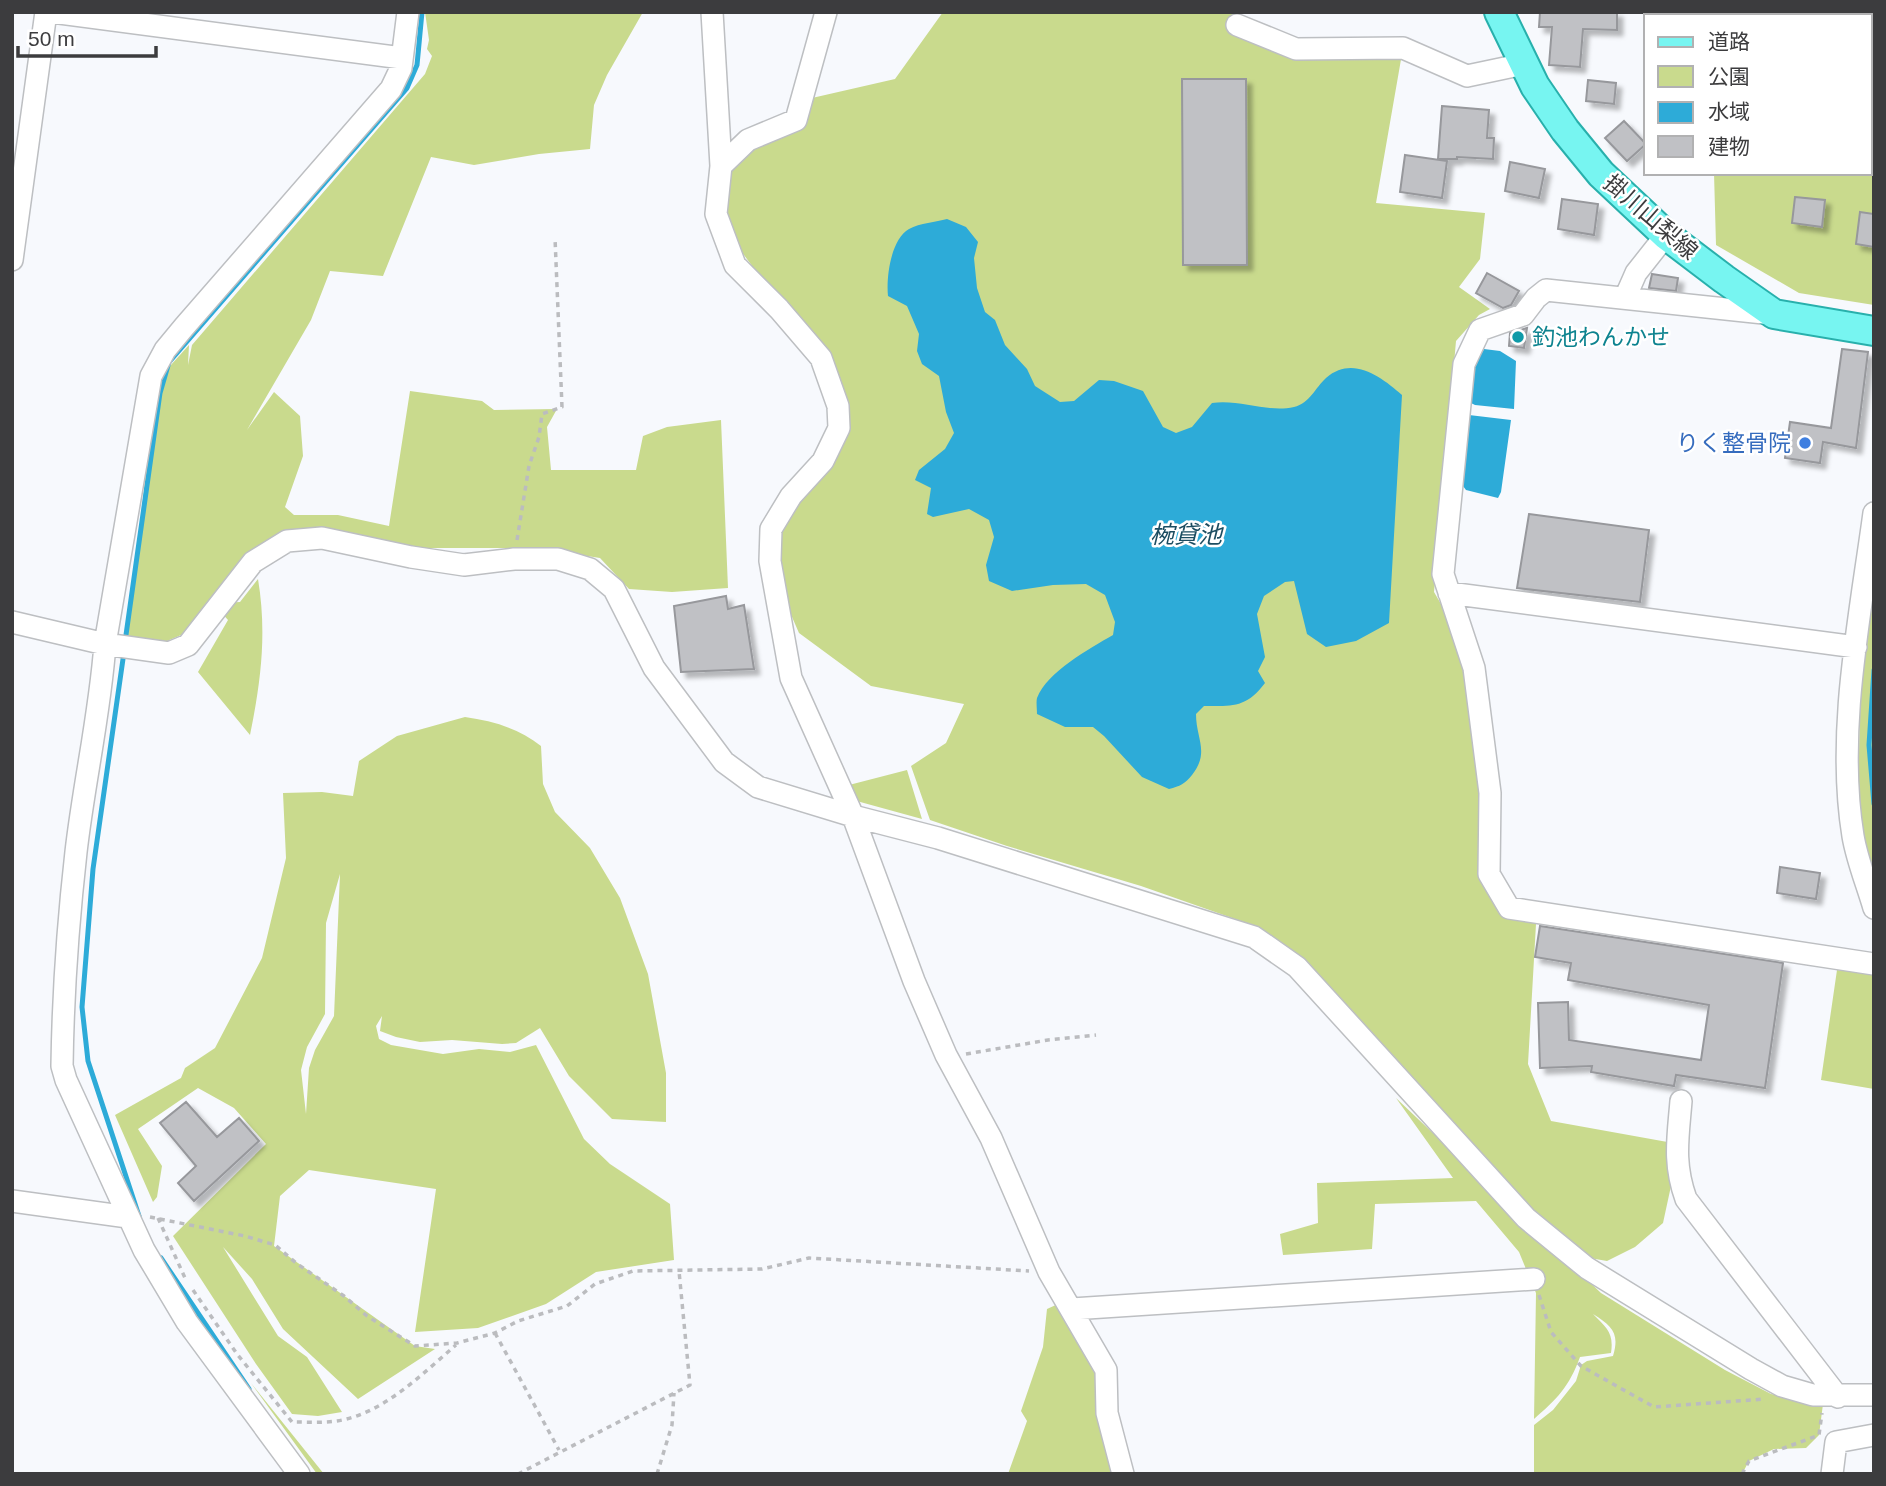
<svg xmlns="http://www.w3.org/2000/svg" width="1886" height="1486" font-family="Helvetica,'Noto Sans JP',sans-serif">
<defs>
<filter id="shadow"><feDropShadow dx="5.5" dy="5.5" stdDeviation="2" flood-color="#0004"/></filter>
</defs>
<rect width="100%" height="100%" fill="#f7f9fd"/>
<path fill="#c9da8d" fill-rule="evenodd" d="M 425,12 L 643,12 L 607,75 L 594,105 L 590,149 L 539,154 L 474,165 L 431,157 L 383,276 L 330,271 L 311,320 L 247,430 L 274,392 L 300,416 L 303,456 L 285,507 L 294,515 L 338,515 L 389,526 L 410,391 L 482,401 L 494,410 L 557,409 L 547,427 L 551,470 L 636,470 L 643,436 L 667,427 L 721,420 L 728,588 L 672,592 L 629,589 L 600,558 L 536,548 L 399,548 L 346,534 L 300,528 L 277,547 L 222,603 L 240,602 L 258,579 C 267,633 261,681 250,735 L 198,672 L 228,620 L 213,603 L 193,630 L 160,644 L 126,635 L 137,561 L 150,430 L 160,377 L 189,345 L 188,365 L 192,345 L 425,74 L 432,56 L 427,49 L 429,40 Z
M 943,12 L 1242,12 L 1230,28 L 1296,49 L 1403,48 L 1376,203 L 1485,213 L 1480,259 L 1459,287 L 1490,309 L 1479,315 L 1456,341 L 1434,592 L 1441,604 L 1466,676 L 1483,832 L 1509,908 L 1536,924 L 1528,1064 L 1551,1121 L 1673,1143 L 1671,1186 L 1663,1223 L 1635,1247 L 1607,1261 L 1584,1257 L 1522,1202 L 1255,926 L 1141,886 L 1007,846 L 930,820 L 911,766 L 946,743 L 964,704 L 871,686 L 799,633 L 772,571 L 781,524 L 839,428 L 821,358 L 720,223 L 721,166 L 812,98 L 895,79 Z
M 1862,12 L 1874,12 L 1874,105 L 1870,104 L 1870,16 L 1862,16 Z
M 1870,126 L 1874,127 L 1874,305 L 1799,293 L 1716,245 L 1714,173 L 1870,173 Z
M 1874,555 L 1874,883 L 1868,865 L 1858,804 L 1861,651 Z
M 465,717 C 493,721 518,728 541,746 L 543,784 L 555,812 L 590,848 L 620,898 L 648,974 L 666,1073 L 666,1122 L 612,1119 L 569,1076 L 540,1028 L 516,1043 L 502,1044 L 452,1040 L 420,1042 L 396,1037 L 380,1031 L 382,1016 L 376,1026 L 379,1039 L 391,1045 L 443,1054 L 479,1049 L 510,1052 L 536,1045 L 584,1139 L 610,1164 L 670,1204 L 674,1260 L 596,1272 L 546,1304 L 478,1328 L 415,1332 L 436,1189 L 309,1170 L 280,1196 L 274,1246 L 415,1346 L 435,1349 L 358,1399 L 283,1329 L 252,1279 L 223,1247 L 278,1336 L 307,1357 L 342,1412 L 318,1416 L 292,1414 L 256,1364 L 173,1236 L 266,1144 L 234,1108 L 198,1088 L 138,1129 L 162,1166 L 157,1197 L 153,1202 L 115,1115 L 181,1078 L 185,1068 L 215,1048 L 262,958 L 286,858 L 283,793 L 322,792 L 353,796 L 359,761 L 397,736 ZM 340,874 L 334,1016 L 315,1050 L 309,1068 L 306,1114 L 301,1070 L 307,1047 L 325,1014 L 326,923 Z
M 907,770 L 922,819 L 853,800 L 849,785 Z
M 1837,970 L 1874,974 L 1874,1089 L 1821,1080 Z
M 1396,1098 L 1601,1293 L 1725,1370 L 1771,1394 L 1823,1404 L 1819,1435 L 1806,1448 L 1774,1449 L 1749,1461 L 1742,1474 L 1534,1474 L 1534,1425 L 1553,1410 L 1576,1381 L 1581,1365 L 1587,1361 L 1613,1356 C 1620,1333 1612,1326 1593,1314 C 1607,1328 1614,1333 1611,1353 L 1580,1357 C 1569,1387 1557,1399 1534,1419 L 1536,1293 L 1519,1252 L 1476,1201 L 1375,1204 L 1372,1249 L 1283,1255 L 1280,1234 L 1318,1223 L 1317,1183 L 1453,1178 Z
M 1058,1304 L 1095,1347 L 1122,1474 L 1008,1474 L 1027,1421 L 1021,1411 L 1043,1347 L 1047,1309 Z
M 251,1383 L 324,1474 L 317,1474 Z"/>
<path fill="#2dabd8" d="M 947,219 L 966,227 L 978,242 L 974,258 L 977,288 L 985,312 L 995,320 L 1005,345 L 1027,369 L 1035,386 L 1060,402 L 1074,401 L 1099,380 L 1114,381 L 1143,391 L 1163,427 L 1176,433 L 1192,427 L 1212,403 C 1240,399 1267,413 1294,407 C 1310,403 1315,388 1326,378 C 1353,355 1381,377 1402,395 L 1389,623 L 1356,641 L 1326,647 L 1307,634 L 1294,581 L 1285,582 L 1264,596 L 1257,614 L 1265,657 L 1258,671 L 1265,683 C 1246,708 1233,706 1204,706 L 1196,714 C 1196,739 1210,752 1192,775 C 1185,784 1180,786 1169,789 L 1142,777 L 1104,736 L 1093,727 L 1065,727 L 1037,714 C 1037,709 1036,702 1037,698 C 1048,671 1089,649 1113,635 L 1115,622 L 1105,595 L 1086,584 L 1053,585 L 1012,591 L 989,581 L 986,565 L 994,537 L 989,520 L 969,509 L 933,517 L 927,514 L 931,488 L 915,480 L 919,470 L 945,449 L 954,433 L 946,412 L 939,376 L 922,364 L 917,351 L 919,334 L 907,306 L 888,296 C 886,277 891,239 909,229 C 920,223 936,222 947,219 Z
M 1484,349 L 1500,351 L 1516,361 L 1514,409 L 1475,405 L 1469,402 L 1474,367 Z
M 1469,415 L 1511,420 L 1501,492 L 1498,498 L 1466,490 L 1460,482 Z"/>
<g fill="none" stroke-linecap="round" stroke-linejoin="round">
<path stroke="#2dabd8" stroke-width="5" d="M 125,642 L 160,393 L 169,362 L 407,88 L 417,65 L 422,12
M 124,652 L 93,869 L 82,1007 L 88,1061 L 139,1216
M 1874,670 L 1869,745 L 1874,804
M 161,1258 L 249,1389"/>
</g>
<path fill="#c0c1c5" stroke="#97989c" stroke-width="2" filter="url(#shadow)" d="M 1540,12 L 1617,12 L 1617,30 L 1583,29 L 1580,67 L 1549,65 L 1552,27 L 1539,27 Z
M 1182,79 L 1246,79 L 1247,265 L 1183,265 Z
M 1588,80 L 1616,83 L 1614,104 L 1586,101 Z
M 1442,106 L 1489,110 L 1487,138 L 1494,138 L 1493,159 L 1457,157 L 1457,159 L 1438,159 Z
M 1624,121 L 1646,144 L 1627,161 L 1605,138 Z
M 1405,155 L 1447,161 L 1442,198 L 1400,192 Z
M 1510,162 L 1545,169 L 1539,198 L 1505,191 Z
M 1795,197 L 1825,200 L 1822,227 L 1792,223 Z
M 1562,199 L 1598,204 L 1594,235 L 1558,229 Z
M 1860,212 L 1874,214 L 1874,247 L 1856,244 Z
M 1487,273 L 1519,291 L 1511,305 L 1503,308 L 1476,293 Z
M 1652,274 L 1678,278 L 1676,291 L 1649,288 Z
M 1527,328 L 1524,348 L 1509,346 L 1510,333 Z
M 1842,349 L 1868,352 L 1856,448 L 1823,442 L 1820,463 L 1785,458 L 1790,422 L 1831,428 Z
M 1529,514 L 1649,530 L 1640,602 L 1517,588 Z
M 726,596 L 728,609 L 744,605 L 754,669 L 681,672 L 674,606 Z
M 1780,867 L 1820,873 L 1816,899 L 1777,893 Z
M 1540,926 L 1783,963 L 1765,1088 L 1676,1075 L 1674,1086 L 1591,1072 L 1592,1066 L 1540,1068 L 1538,1003 L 1568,1002 L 1569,1040 L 1701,1060 L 1709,1005 L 1568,980 L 1571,963 L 1535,957 Z
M 186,1102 L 217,1137 L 239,1118 L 259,1141 L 194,1201 L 178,1183 L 196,1166 L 160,1123 Z"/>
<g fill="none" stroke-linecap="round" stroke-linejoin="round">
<defs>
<path id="minor" d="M 52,12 L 402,58
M 712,12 L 721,166 L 716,214 L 735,265 L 779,309 L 821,358 L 838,406 L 839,428 L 823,461 L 791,496 L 771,529 L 770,561 L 791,678 L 853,816 L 914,981 L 946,1055 L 991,1138 L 1049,1272 L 1106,1370 L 1107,1413 L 1123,1474
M 1237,25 L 1296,49 L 1403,48 L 1467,76 L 1524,64
M 721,166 L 748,140 L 796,120 L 826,12
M 12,260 L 46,12
M 1625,298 L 1636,273 L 1666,235
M 1773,314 L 1546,290 L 1536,298 L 1523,315 L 1480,330 L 1464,364 L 1443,574 L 1474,668 L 1490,793 L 1489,874 L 1509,908 L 1874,964
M 1874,513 C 1860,617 1836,732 1853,836 C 1857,860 1867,884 1874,908
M 1449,593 L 1856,647
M 12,622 L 105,644 L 169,653 L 188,645 L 253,562 L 287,541 L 322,538 L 411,557 L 464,565 L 514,559 L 558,559 L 590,569 L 614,589 L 654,668 L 724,762 L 758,787 L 853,816 L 938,838 L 1254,937 L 1297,967 L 1526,1218 L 1587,1268 L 1751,1369 L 1782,1386 L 1813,1395 L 1874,1395
M 1681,1101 C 1678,1138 1673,1163 1686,1199 L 1838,1397
M 12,1201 L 128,1217
M 1072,1309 L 1534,1279
M 299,1474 L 187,1322 L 144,1250 L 66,1080 L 62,1066 C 63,994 68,923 76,852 C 84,782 100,714 105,644 L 151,376 L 165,350 L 184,327 L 391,89 L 401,68 L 408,12
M 1832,1474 L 1836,1442 L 1874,1435"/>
<path id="major" d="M 1499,12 L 1535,86 L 1565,130 L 1601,174 L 1666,235 L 1724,279 L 1774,314 L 1874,331"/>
</defs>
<use href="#minor" stroke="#bdbfc2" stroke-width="24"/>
<use href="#major" stroke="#28b0ac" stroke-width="32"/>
<path stroke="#bbbcbf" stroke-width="3.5" stroke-dasharray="5 5" stroke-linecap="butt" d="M 517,540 L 529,466 L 539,437 L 542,414 L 562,407 L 555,238
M 966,1054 L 1048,1040 L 1096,1035
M 150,1217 L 245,1236 L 275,1245 L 296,1263 L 344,1296 L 367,1316 L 415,1346 L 457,1343 L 495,1333 L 518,1321 L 567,1306 L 595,1284 L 633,1271 L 762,1269 L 809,1258 L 1029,1271
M 158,1218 L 185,1278
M 193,1290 L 237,1354 L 292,1422 C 307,1422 323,1423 337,1421 C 383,1414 422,1374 456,1345
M 1539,1295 L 1551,1332 L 1581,1366 L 1654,1407 L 1765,1399
M 495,1333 L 559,1450
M 518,1474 L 690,1385 L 679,1271
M 657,1474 L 672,1425 L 674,1393
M 1742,1474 L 1749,1461 L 1819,1435 L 1822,1413"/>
<use href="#minor" stroke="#fff" stroke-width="21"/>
<use href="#major" stroke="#77f5f1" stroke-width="28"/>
</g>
<circle fill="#0f9aa8" stroke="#fff" stroke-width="2.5" cx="1518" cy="337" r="7"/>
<circle fill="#3f7fe0" stroke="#fff" stroke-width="2.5" cx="1805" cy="443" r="7"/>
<g text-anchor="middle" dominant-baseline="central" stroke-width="5" stroke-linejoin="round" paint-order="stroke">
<g font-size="23" fill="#3c3c3e" stroke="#fff">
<text transform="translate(1651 217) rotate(41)">掛川山梨線</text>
</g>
<g font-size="23" fill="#0d838f" stroke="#fff" text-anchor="start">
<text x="1532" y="337">釣池わんかせ</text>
</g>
<g font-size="23" fill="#366cbe" stroke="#fff" text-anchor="end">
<text x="1791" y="443">りく整骨院</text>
</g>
<g font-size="24" font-style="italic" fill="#1c4d61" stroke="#fff">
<text x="1186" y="534">椀貸池</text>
</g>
</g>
<rect width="1886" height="1486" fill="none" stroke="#3c3c3e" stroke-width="28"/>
<rect x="1644" y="14" width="228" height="161" fill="#ffffff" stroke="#b1b1b2" stroke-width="2"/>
<rect x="1658" y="37" width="35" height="10" fill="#77f5f1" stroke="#b1b1b2" stroke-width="2"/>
<text x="1708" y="49" font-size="21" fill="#3c3c3e">道路</text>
<rect x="1658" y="66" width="35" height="21" fill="#c9da8d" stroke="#b1b1b2" stroke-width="2"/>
<text x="1708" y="84" font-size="21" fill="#3c3c3e">公園</text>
<rect x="1658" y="102" width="35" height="21" fill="#2dabd8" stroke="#b1b1b2" stroke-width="2"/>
<text x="1708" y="119" font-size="21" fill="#3c3c3e">水域</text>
<rect x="1658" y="136" width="35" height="21" fill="#c0c1c5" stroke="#b1b1b2" stroke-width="2"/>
<text x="1708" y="154" font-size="21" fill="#3c3c3e">建物</text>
<path d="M18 46v10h138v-10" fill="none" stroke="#3c3c3e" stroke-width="3.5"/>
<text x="28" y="46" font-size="21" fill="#3c3c3e" stroke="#ffffff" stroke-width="5" paint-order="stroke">50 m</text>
</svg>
